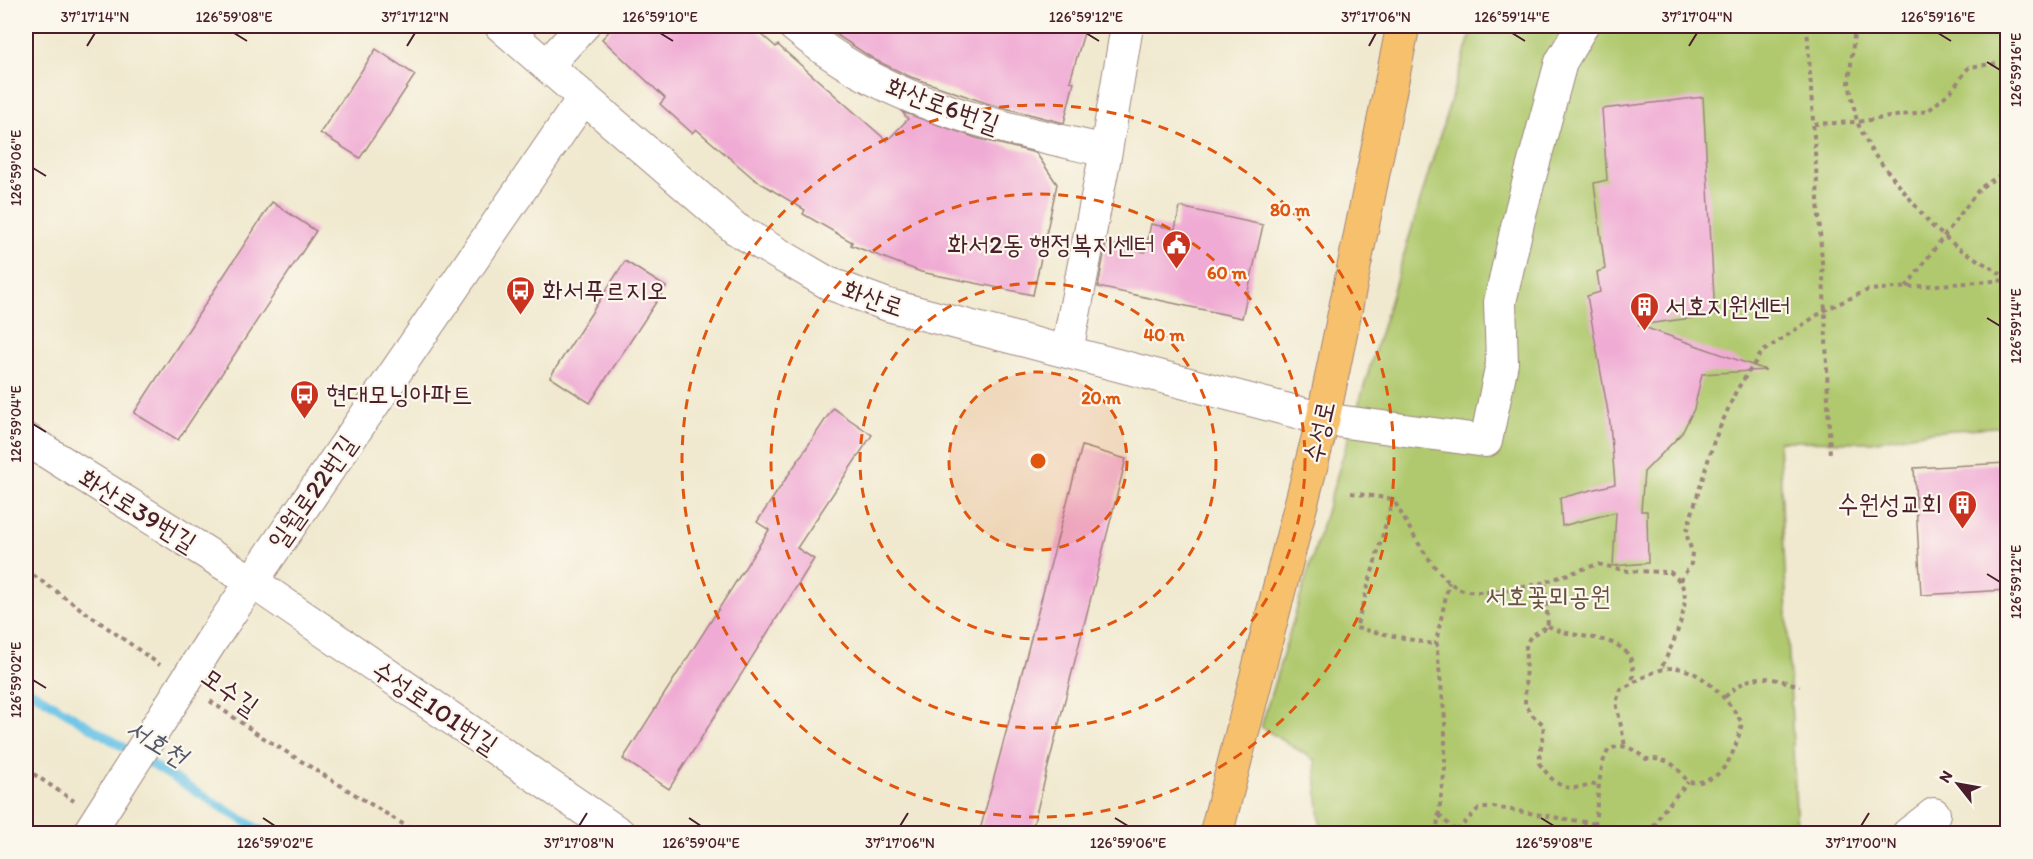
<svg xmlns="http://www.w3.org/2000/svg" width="2033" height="859" font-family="Itim,'Poor Story',sans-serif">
<rect width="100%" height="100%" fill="#fbf7ec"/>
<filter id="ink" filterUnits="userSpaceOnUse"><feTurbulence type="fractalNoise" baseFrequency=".0167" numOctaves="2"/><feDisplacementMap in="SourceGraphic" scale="12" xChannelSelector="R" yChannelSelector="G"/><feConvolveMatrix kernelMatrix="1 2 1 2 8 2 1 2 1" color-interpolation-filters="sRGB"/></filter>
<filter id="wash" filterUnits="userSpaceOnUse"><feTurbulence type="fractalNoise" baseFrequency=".008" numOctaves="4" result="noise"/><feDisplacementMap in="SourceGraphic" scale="24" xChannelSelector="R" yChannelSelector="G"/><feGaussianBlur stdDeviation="1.35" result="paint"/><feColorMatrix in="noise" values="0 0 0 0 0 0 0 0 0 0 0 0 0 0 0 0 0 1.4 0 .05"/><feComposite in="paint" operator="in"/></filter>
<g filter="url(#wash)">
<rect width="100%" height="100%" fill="#f0e9cf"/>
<path fill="#b0c96e" stroke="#7d744c" stroke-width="1.5" d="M 1473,26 L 2007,26 L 2007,426 L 1927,432 L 1871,442 L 1779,441 L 1797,833 L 1321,833 L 1315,760 L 1261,727 Z"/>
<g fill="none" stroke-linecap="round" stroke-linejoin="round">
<path stroke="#68c2e6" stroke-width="9" d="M 26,688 L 266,834"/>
</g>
<g id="blocks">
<path fill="#f0abd4" d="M 614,26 L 752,26 L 776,47 L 778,45 L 887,141 L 908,119 L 902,112 L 976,138 L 1036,153 L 1057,184 L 1033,295 L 921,272 L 851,245 L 852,242 L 803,214 L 805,210 L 754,179 L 696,129 L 692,133 L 660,104 L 665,98 L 602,39 Z
M 823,26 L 1086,26 L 1070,81 L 1074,82 L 1064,123 L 986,103 L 911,77 L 875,60 Z
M 376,49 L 415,75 L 360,158 L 320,133 Z
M 1703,97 L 1715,315 L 1638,325 L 1766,370 L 1702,374 L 1694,409 L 1682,433 L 1644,472 L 1641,511 L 1647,511 L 1648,563 L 1613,566 L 1616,512 L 1562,526 L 1560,498 L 1615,484 L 1610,423 L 1587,296 L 1600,292 L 1597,272 L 1605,269 L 1594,183 L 1607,180 L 1602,109 Z
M 272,202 L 316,231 L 178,440 L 134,413 Z
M 1180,207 L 1263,225 L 1242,318 L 1098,287 L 1106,243 L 1145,252 L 1151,224 L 1175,229 Z
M 625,261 L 666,287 L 590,403 L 550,377 Z
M 833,408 L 872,435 L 797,548 L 814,559 L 669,789 L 623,759 L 769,530 L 757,522 Z
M 1082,446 L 1126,459 L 1031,834 L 979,834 Z
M 2007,463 L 2007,590 L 1921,595 L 1914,468 Z"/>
</g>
</g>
<g filter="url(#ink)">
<use href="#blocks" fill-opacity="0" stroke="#9d847d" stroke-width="1.5"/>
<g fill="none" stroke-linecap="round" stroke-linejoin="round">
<defs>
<path id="minor" d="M 501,26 L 736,229 L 828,283 L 888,305 L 1323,419 L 1486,441 L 1502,363 L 1500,302 L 1521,210 L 1561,62 L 1582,26
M 794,26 C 889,106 989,124 1106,151
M 548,64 L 583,26
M 1067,351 L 1106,151 L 1127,26
M 26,439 L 251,581 L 620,834
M 214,637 L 584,97
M 1908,834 L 1934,814"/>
<path id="major" d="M 1216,834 L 1323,419 L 1403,26"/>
</defs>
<use href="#minor" stroke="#9d847d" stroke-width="34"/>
<use href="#major" stroke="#9d847d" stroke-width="35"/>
<path stroke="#9d847d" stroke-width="4" stroke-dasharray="4.5 4.5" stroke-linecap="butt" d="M 1807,26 L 1825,310 L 1830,457
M 1855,26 L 1849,83 L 1857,122 L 1872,152 L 1932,226 L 1958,248 L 2008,278
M 1814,124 L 1857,122 L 1928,111 L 1952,90 L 1969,67 L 2008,62
M 1906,287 L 1980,188 L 2008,170
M 1351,493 L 1393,499
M 26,570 L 160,665
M 1680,581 L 1691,564 L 1692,552 L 1686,533 L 1714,441 L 1736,391 L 1762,352 L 1825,310 L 1868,290 L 2008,280
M 1548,626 C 1580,644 1642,628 1632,684
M 1436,642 L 1437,645 L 1356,628 L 1393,499 C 1407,523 1436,582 1463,590 C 1487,596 1522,588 1545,582
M 1725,697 C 1752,671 1766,676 1800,686
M 210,701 L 259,735 L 419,834
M 26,769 L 74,801
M 1596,784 C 1565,792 1558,789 1539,763 L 1544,725 L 1531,714 L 1525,704 L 1526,644 L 1531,636 L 1548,626 L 1545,582 L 1598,564 L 1628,571 L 1670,572 C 1676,577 1682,582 1684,591 C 1689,612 1669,652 1660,671
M 1439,815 L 1459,834
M 1457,831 L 1478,809 L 1493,807 L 1596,824
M 1436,834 L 1445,768 L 1445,719 L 1436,642 L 1449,582
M 1594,834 C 1597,815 1598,761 1609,750 C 1624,741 1634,750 1646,759 C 1669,758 1675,764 1688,782 C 1724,786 1735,752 1742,723 C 1728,699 1696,661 1664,669 C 1650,672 1634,683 1621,689 L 1616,702 L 1625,746
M 1649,834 L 1662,812 L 1688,782"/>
<use href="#minor" stroke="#fff" stroke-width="32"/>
<use href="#major" stroke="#f7c06c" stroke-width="33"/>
<defs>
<path id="minor-bridge" d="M 88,834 L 214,637"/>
</defs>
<use href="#minor-bridge" stroke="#9d847d" stroke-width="34" stroke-linecap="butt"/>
<use href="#minor-bridge" stroke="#fff" stroke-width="32"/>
</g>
</g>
<path fill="none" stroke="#4a1f2b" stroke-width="2" d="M 234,33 L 247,41M 660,33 L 673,41M 1086,33 L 1099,41M 1512,33 L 1525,41M 1938,33 L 1951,41M 87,46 L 95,33M 407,46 L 415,33M 1369,46 L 1376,33M 1689,46 L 1697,33M 1987,62 L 2000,70M 33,168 L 46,176M 1987,318 L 2000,326M 33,424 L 46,432M 1987,574 L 2000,582M 33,680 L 46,688M 263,818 L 275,826M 689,818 L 701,826M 1115,818 L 1128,826M 1541,818 L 1554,826M 579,826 L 587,813M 900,826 L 908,813M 1861,826 L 1869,813"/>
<circle cx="1038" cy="461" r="89" fill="#e0560e" fill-opacity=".12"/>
<g fill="none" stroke="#e0560e" stroke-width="3" stroke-dasharray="10 8">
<circle cx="1038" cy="461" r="89"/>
<circle cx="1038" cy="461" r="178"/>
<circle cx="1038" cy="461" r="267"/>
<circle cx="1038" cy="461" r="356"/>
</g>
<defs>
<symbol id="civic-pin" viewBox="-11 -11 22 30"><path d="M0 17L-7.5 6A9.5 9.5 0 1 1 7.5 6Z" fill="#c8321e" stroke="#fbf7ec"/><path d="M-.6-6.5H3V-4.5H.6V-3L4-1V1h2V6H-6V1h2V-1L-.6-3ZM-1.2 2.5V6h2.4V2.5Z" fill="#fff"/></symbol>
<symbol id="bus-pin" viewBox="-11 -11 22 30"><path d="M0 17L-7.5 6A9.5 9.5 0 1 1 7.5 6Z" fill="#c8321e" stroke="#fbf7ec"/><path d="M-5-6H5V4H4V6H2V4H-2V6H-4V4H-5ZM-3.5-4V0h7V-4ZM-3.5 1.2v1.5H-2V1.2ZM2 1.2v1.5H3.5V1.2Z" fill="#fff"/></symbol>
<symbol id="building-pin" viewBox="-11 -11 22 30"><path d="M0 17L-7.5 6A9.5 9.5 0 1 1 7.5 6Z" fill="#c8321e" stroke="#fbf7ec"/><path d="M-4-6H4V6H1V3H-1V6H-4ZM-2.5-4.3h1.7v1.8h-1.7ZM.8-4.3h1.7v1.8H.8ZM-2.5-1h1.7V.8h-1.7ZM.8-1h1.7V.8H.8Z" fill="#fff"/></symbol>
</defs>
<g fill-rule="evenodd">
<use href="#civic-pin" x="1160" y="228" width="33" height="45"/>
<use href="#bus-pin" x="504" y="274" width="33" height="45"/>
<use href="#building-pin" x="1628" y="290" width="33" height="45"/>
<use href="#bus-pin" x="288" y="378" width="33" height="45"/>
<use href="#building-pin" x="1946" y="488" width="33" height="45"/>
</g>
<g text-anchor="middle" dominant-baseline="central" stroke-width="4.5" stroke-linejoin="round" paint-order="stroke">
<g font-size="26" fill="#4a1f2b" stroke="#fbf7ec">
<text transform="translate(943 105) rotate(20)">화산로6번길</text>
<text transform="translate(873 298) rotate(19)">화산로</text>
<text transform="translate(1319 432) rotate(-77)">수성로</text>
<text transform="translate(312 492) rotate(-55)">일월로22번길</text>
<text transform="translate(138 510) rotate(32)">화산로39번길</text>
<text transform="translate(230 691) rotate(35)">모수길</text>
<text transform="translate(435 707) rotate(34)">수성로101번길</text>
</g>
<g font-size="26" fill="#4a1f2b" stroke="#fbf7ec" text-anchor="start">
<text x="1155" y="244" text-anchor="end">화서2동 행정복지센터</text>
<text x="542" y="290">화서푸르지오</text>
<text x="1665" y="306">서호지원센터</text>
<text x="326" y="394">현대모닝아파트</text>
<text x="1942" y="504" text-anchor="end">수원성교회</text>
</g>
<g font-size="26" fill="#69523f" stroke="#fbf7ec">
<text x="1548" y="596">서호꽃뫼공원</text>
</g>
<g font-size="27" font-style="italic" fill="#54586c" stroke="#fbf7ec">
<text transform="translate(157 742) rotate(31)">서호천</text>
</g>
</g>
<circle cx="1038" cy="461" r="9" fill="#e0560e" stroke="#fbf7ec" stroke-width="3"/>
<g font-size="18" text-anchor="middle" font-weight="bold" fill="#e0560e" stroke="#fbf7ec" stroke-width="4.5" stroke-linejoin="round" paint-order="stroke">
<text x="1290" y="216">80 m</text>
<text x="1227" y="279">60 m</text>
<text x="1164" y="341">40 m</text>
<text x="1101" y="404">20 m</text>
</g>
<rect width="2033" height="859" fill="none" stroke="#fbf7ec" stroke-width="66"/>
<g transform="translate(1958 784) rotate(301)" stroke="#fbf7ec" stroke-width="4.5" paint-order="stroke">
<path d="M0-4.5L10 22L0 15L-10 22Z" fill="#4a1f2b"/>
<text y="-9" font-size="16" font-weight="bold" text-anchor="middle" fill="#4a1f2b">N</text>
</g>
<rect x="33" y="33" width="1967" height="793" fill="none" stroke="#4a1f2b" stroke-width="2"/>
<g font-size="15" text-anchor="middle" fill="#4a1f2b">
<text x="95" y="22">37°17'14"N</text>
<text x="234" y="22">126°59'08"E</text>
<text x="415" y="22">37°17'12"N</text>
<text x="660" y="22">126°59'10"E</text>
<text x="1086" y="22">126°59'12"E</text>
<text x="1376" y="22">37°17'06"N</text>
<text x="1512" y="22">126°59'14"E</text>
<text x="1697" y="22">37°17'04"N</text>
<text x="1938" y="22">126°59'16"E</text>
<text transform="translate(2016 70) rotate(-90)" y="5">126°59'16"E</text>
<text transform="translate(16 168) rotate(-90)" y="5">126°59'06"E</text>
<text transform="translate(2016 326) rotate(-90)" y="5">126°59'14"E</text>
<text transform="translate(16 424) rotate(-90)" y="5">126°59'04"E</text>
<text transform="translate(2016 582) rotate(-90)" y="5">126°59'12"E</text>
<text transform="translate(16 680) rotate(-90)" y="5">126°59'02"E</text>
<text x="275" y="848">126°59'02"E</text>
<text x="579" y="848">37°17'08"N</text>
<text x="701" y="848">126°59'04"E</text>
<text x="900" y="848">37°17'06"N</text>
<text x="1128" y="848">126°59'06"E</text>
<text x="1554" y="848">126°59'08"E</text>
<text x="1861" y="848">37°17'00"N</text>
</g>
</svg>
